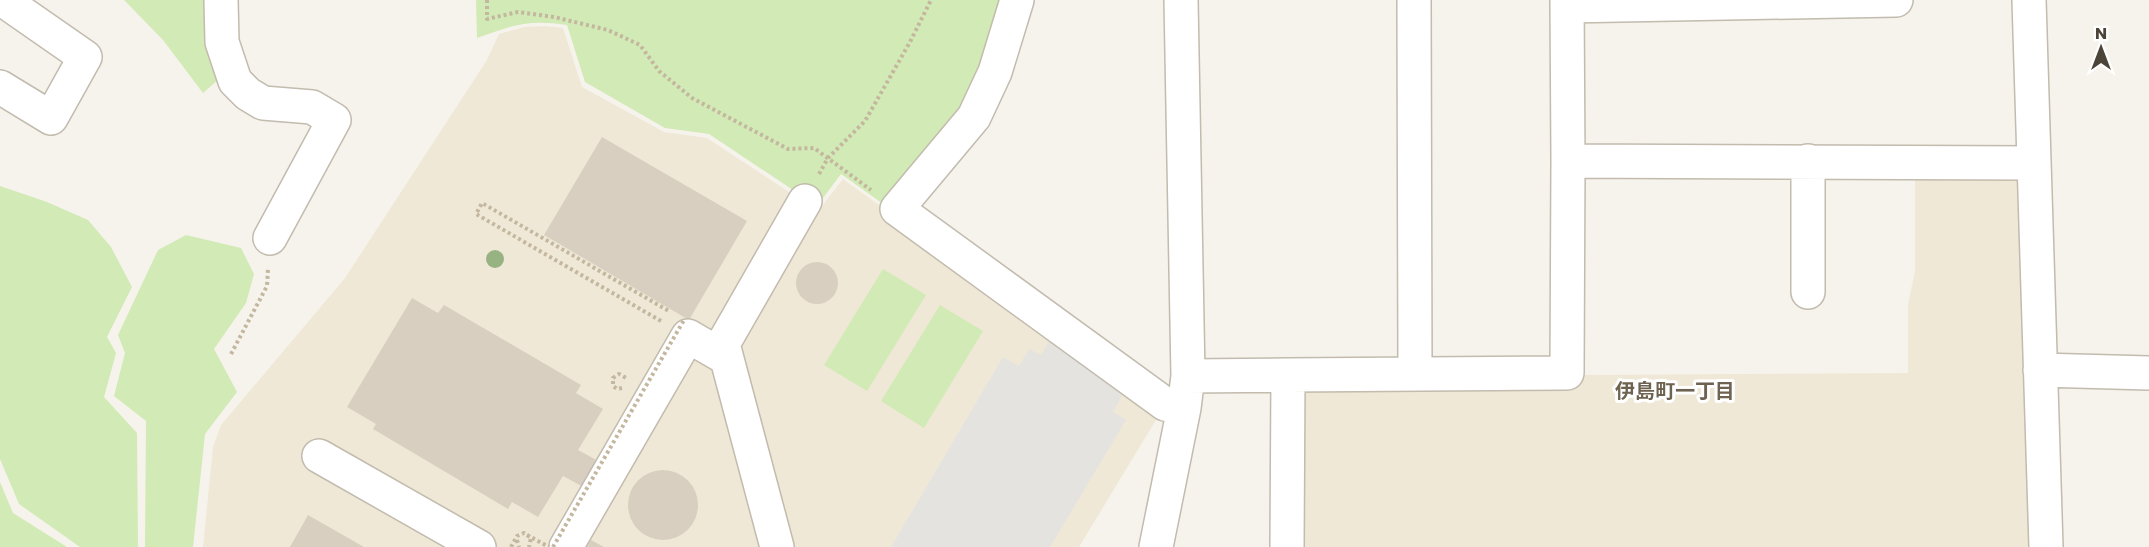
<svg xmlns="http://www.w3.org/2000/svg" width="2149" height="547" font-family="Poppins,'Noto Sans JP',sans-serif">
<rect width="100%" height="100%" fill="#f6f3ec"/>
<path fill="#efe8d6" d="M 545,26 L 563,28 L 582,87 L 664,132 L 707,138 L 818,211 L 843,179 L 1162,410 L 1079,547 L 203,547 L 213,447 L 221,425 L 345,278 L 487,60 L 499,34 L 524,27 Z
M 1915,175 L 2021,177 L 2032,547 L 1294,547 L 1295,385 L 1583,375 L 1908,373 L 1908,304 L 1915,271 Z"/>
<path fill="#d2eab5" d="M 124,0 L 205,0 L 219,79 L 203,93 L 163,40 Z
M 476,0 L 1011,0 L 967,113 L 886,206 L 841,174 L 817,206 L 709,134 L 665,128 L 585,82 L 567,25 C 527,19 514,25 477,38 Z
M 0,186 L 47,202 L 88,220 L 111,247 L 132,287 L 107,337 L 116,353 L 104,397 L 137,433 L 138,547 L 80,547 L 19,504 L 0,459 Z
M 186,235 L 241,248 L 254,274 L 246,303 L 214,349 L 237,392 L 205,434 L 193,547 L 145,547 L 146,421 L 114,396 L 125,353 L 118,335 L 158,250 Z
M 883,269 L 926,295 L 867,391 L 824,365 Z
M 940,305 L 983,331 L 924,428 L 881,401 Z
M 0,482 L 13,513 L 67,547 L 0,547 Z"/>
<path fill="#e5e3e0" d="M 1049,341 L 1124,385 L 1119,394 L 1122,396 L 1113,412 L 1126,420 L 1050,547 L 891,547 L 1003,357 L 1019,366 L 1029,349 L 1041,355 Z"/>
<path fill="#d8cfc1" d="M 602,137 L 747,221 L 689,320 L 544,235 Z
M796 283a21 21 0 1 1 42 0a21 21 0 1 1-42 0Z
M 412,298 L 438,313 L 444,305 L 581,385 L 576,393 L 603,409 L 578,450 L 602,463 L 587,489 L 563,476 L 538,517 L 512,502 L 508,509 L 373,429 L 376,424 L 347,407 Z
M628 505a35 35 0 1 1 70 0a35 35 0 1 1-70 0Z
M 308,515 L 364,547 L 290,547 Z
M 591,540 L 604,547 L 587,547 Z"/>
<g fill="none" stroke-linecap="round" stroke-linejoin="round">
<defs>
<path id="minor" d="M 221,0 L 222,42 L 235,81 L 248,94 L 263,103 L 312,107 L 334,120 L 270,238
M 1017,0 L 995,72 L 974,117 L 897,209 L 1165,404 L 1184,408
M 1414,0 L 1415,373
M 2029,0 L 2046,547
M 1567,6 L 1896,0
M 0,87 L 51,118 L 85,57 L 3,0
M 1568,161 L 2033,163
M 1808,161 L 1808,292
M 2040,370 L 2149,373
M 1188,376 L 1288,375
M 319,456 L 479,547
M 566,547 L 688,336 L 726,358
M 777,547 L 723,344 L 805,201
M 1156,547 L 1184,408 L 1188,376 L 1181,0
M 1287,547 L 1288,375 L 1567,373 L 1568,161 L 1567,0"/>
</defs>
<use href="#minor" stroke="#c2bbae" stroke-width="36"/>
<path stroke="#c4b79f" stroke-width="4" stroke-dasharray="3 3" stroke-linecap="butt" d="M 487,0 L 487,19 L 518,12 L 554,17 L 608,30 L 640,45 L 659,71 L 692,98 L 788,149 L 814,148 L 871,190
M 819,174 L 828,158 L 865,121 L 910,42 L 931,0
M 661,321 L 476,214 L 482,203 L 669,311
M 231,354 L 267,286 L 268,269
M 622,388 L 617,389 L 613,386 L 613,378 L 619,374 L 628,379
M 517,540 L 519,547
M 511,547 L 517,536 L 524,533 L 531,538 L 529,547"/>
<use href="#minor" stroke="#fff" stroke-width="33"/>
<path stroke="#c4b79f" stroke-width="4" stroke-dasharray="3 3" stroke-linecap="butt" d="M 527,535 L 549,547
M 553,547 L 684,320"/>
</g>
<circle fill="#97b381" cx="495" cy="259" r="9"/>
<g text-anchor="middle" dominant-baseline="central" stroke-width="6" stroke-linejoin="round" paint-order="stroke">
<g font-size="20" font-weight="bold" fill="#6e6250" stroke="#fff">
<text x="1675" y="391">伊島町一丁目</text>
</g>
</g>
<g transform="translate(2101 48)" stroke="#ffffff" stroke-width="4.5" paint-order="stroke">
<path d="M0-4.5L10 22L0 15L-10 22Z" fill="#4b4439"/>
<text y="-9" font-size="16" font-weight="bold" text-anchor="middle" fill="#4b4439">N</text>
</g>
</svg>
